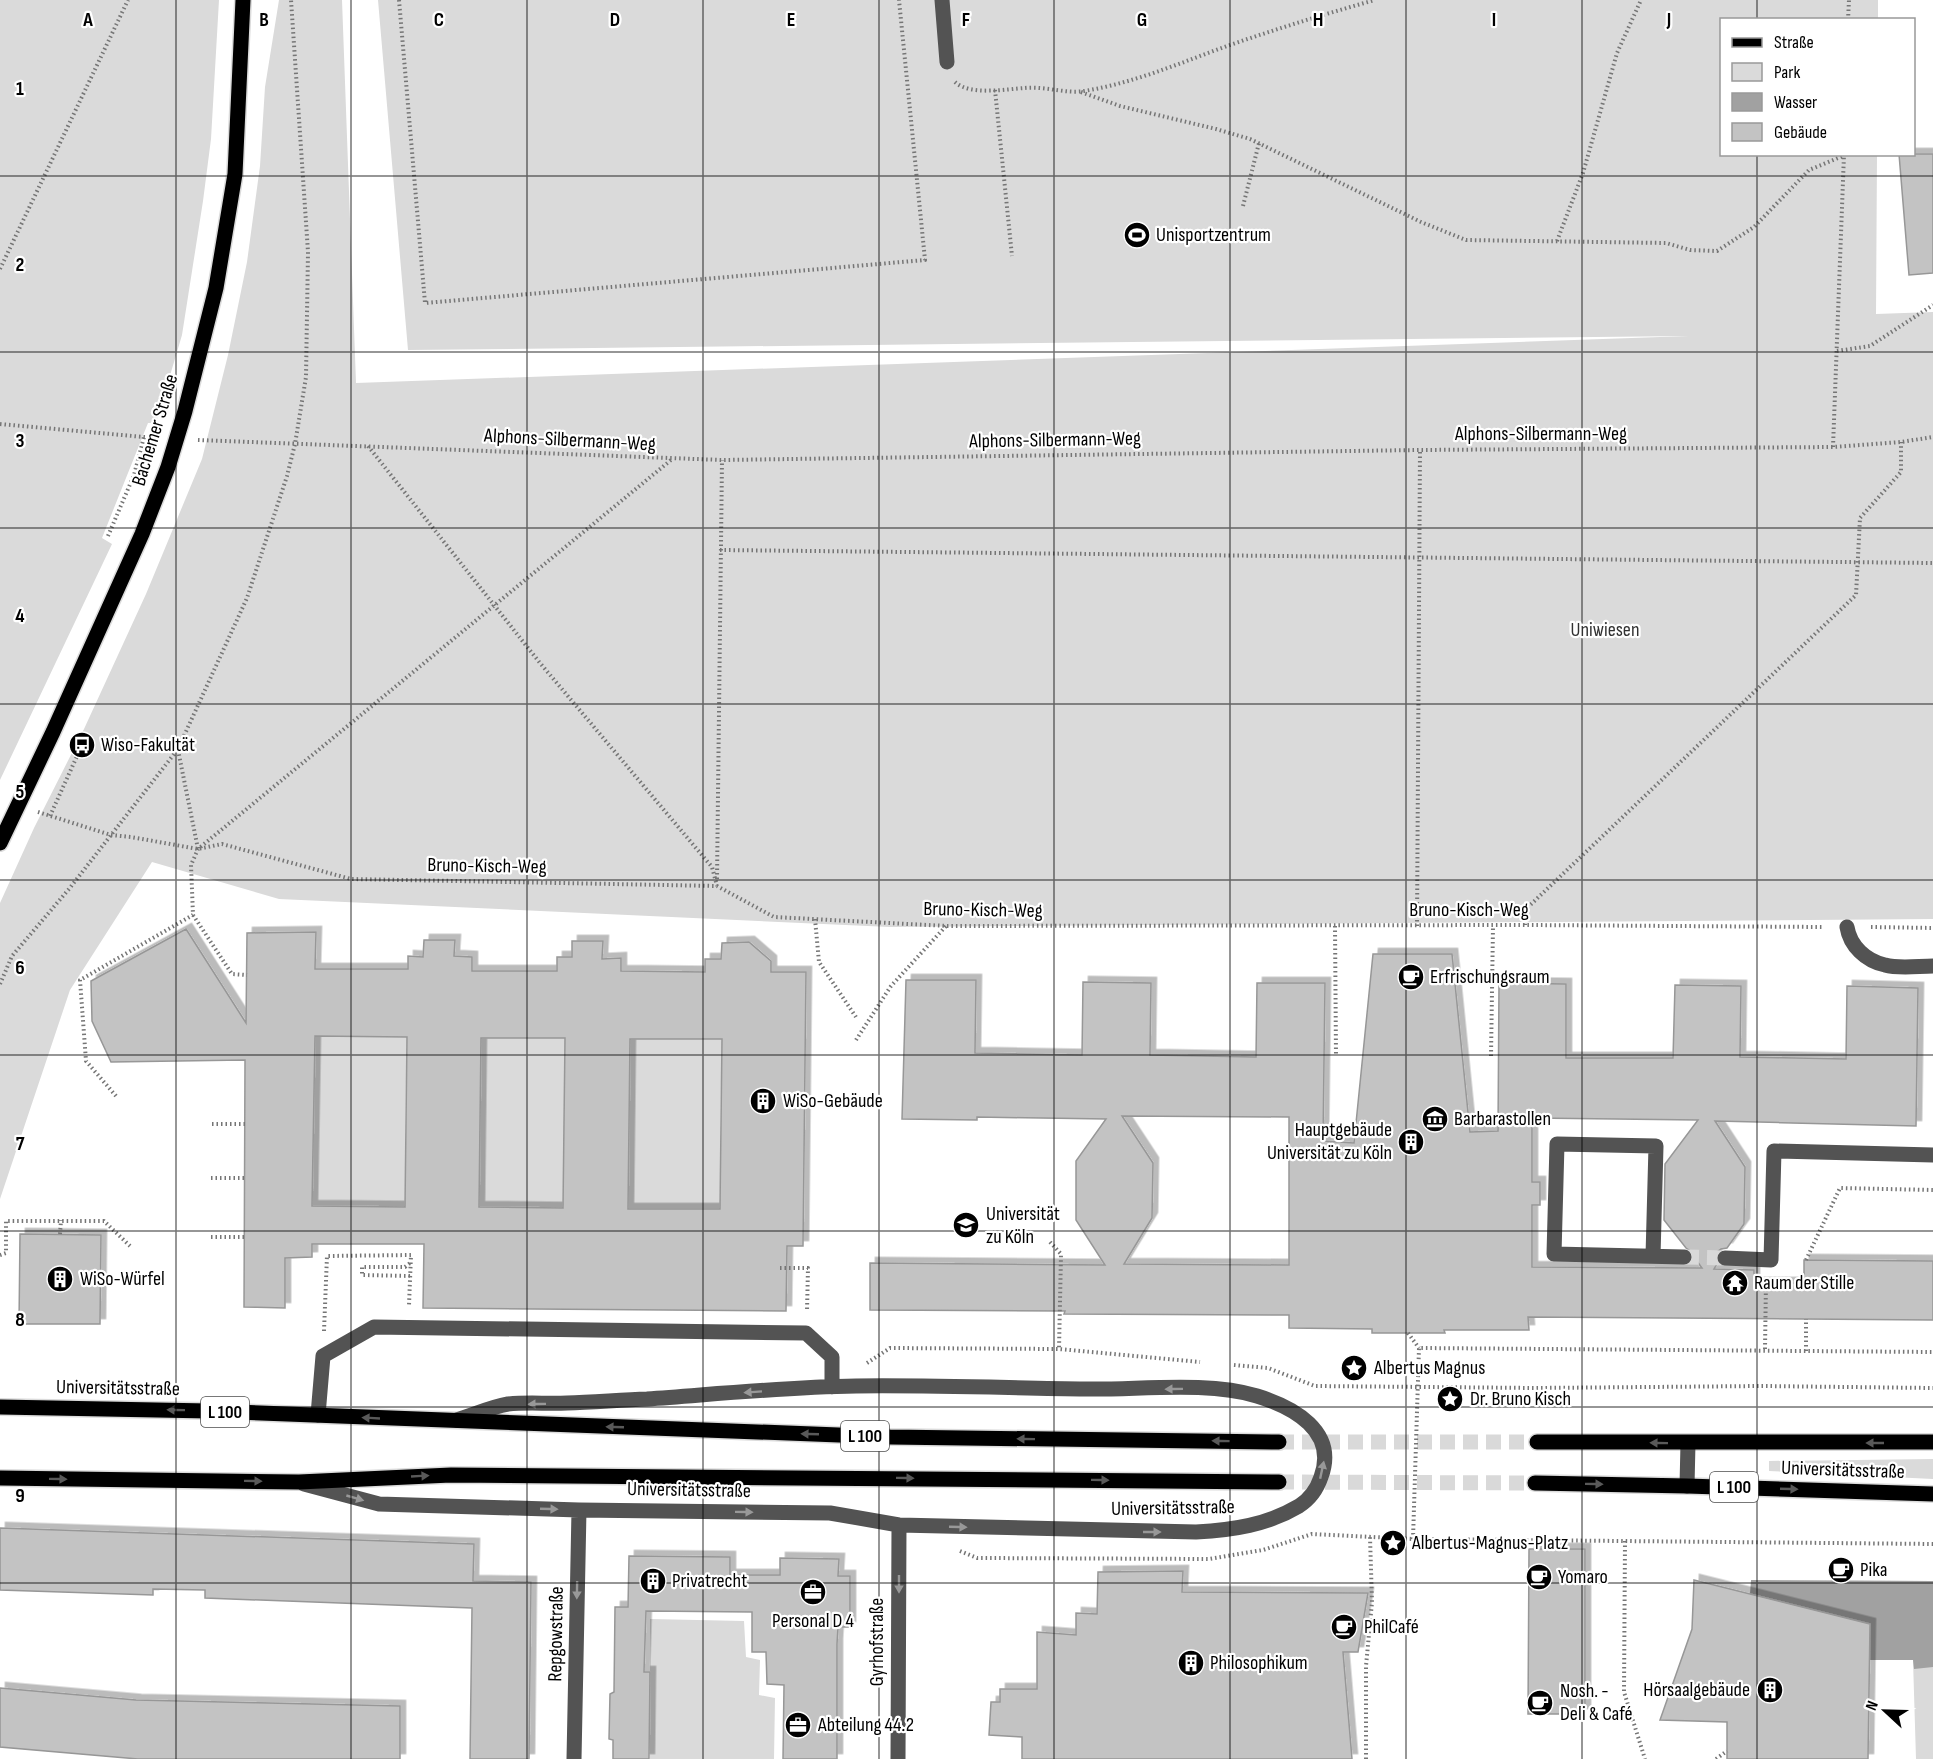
<svg xmlns="http://www.w3.org/2000/svg" width="1933" height="1759" font-family="'Sofia Sans Condensed',sans-serif">
<defs>
<filter id="shadow"><feDropShadow dx="5.5" dy="-5.5" stdDeviation="0" flood-color="#0004"/></filter>
</defs>
<rect width="100%" height="100%" fill="#fff"/>
<path fill="#dadada" d="M 0,0 L 219,0 L 211,139 L 203,201 L 182,335 L 156,423 L 148,423 L 102,538 L 112,544 L 0,780 Z
M 279,0 L 342,0 L 356,383 L 1689,336 L 408,350 L 378,0 L 1878,0 L 1878,19 L 1722,20 L 1722,154 L 1877,155 L 1876,314 L 1933,312 L 1933,919 L 890,927 L 279,899 L 152,862 L 70,990 L 0,1199 L 0,903 L 34,828 L 84,729 L 146,594 L 202,459 L 228,355 L 247,262 L 260,166 L 265,87 Z
M 315,1036 L 424,1037 L 406,1076 L 405,1169 L 421,1207 L 312,1206 Z
M 481,1038 L 574,1038 L 564,1077 L 564,1171 L 572,1208 L 479,1207 Z
M 630,1039 L 730,1039 L 721,1079 L 720,1172 L 728,1210 L 628,1209 Z
M 1933,1459 L 1933,1479 L 1769,1471 L 1769,1461 Z
M 1751,1580 L 1933,1581 L 1933,1759 L 1916,1759 L 1913,1660 L 1869,1660 Z
M 650,1619 L 744,1621 L 746,1657 L 760,1660 L 759,1695 L 775,1698 L 774,1759 L 650,1759 Z"/>
<path fill="#a1a1a1" d="M 1751,1580 L 1933,1581 L 1933,1667 L 1914,1669 L 1913,1660 L 1869,1660 L 1750,1594 Z"/>
<path fill="#c3c3c3" stroke="#979797" stroke-width="1.5" fill-rule="evenodd" filter="url(#shadow)" d="M 1899,154 L 1933,154 L 1933,273 L 1909,275 Z
M 186,929 L 246,1023 L 247,933 L 316,932 L 315,969 L 408,969 L 408,956 L 423,957 L 424,940 L 455,940 L 454,956 L 472,957 L 472,971 L 557,971 L 557,957 L 572,957 L 572,941 L 603,941 L 602,959 L 621,958 L 621,971 L 705,972 L 705,959 L 721,959 L 722,943 L 749,942 L 771,961 L 771,972 L 806,972 L 803,1246 L 787,1246 L 786,1311 L 423,1308 L 424,1244 L 312,1244 L 312,1257 L 285,1258 L 285,1308 L 244,1307 L 245,1060 L 111,1062 L 92,1021 L 91,981 ZM 315,1036 L 407,1037 L 405,1207 L 312,1206 ZM 481,1038 L 565,1038 L 563,1208 L 479,1207 ZM 630,1039 L 722,1039 L 720,1209 L 628,1209 Z
M 1373,954 L 1452,954 L 1470,1132 L 1498,1131 L 1499,983 L 1566,984 L 1566,1058 L 1673,1058 L 1675,985 L 1741,986 L 1740,1057 L 1846,1059 L 1847,986 L 1918,988 L 1916,1126 L 1715,1121 L 1745,1167 L 1744,1224 L 1727,1248 L 1721,1249 L 1717,1252 L 1715,1258 L 1717,1264 L 1714,1269 L 1754,1270 L 1754,1283 L 1804,1283 L 1804,1260 L 1933,1261 L 1933,1320 L 1528,1317 L 1529,1330 L 1444,1330 L 1445,1333 L 1372,1333 L 1372,1329 L 1289,1328 L 1289,1315 L 1064,1314 L 1065,1311 L 870,1310 L 870,1263 L 1105,1265 L 1076,1220 L 1076,1161 L 1106,1119 L 977,1117 L 977,1120 L 902,1119 L 906,980 L 976,980 L 975,1053 L 1082,1055 L 1083,982 L 1151,983 L 1150,1055 L 1256,1057 L 1257,983 L 1325,983 L 1323,1141 L 1354,1143 ZM 1122,1116 L 1289,1117 L 1289,1265 L 1124,1264 L 1152,1218 L 1153,1163 ZM 1532,1118 L 1698,1120 L 1665,1164 L 1664,1220 L 1686,1248 L 1692,1252 L 1694,1257 L 1702,1268 L 1532,1267 L 1532,1205 L 1540,1205 L 1540,1182 L 1532,1182 Z
M 20,1234 L 101,1235 L 100,1324 L 19,1324 Z
M 0,1528 L 474,1544 L 473,1581 L 531,1582 L 529,1759 L 470,1759 L 472,1608 L 205,1598 L 205,1590 L 153,1589 L 153,1595 L 0,1590 Z
M 1529,1549 L 1585,1549 L 1585,1714 L 1528,1714 Z
M 629,1556 L 730,1557 L 730,1575 L 780,1575 L 780,1558 L 839,1559 L 838,1576 L 850,1576 L 850,1627 L 838,1627 L 837,1644 L 837,1759 L 783,1759 L 784,1685 L 767,1684 L 766,1652 L 752,1652 L 752,1612 L 646,1611 L 644,1672 L 650,1672 L 649,1759 L 613,1759 L 613,1740 L 609,1739 L 610,1694 L 614,1692 L 615,1607 L 628,1607 Z
M 1183,1571 L 1182,1592 L 1368,1593 L 1358,1652 L 1343,1652 L 1352,1759 L 1022,1759 L 1022,1737 L 989,1735 L 991,1702 L 1000,1702 L 1000,1689 L 1037,1689 L 1037,1632 L 1076,1635 L 1076,1613 L 1097,1614 L 1098,1572 Z
M 1694,1580 L 1870,1624 L 1868,1759 L 1727,1759 L 1727,1722 L 1660,1720 L 1692,1629 Z
M 0,1688 L 136,1700 L 400,1706 L 400,1759 L 138,1759 L 0,1747 Z"/>
<g fill="none" stroke-linecap="round" stroke-linejoin="round">
<path stroke="#d9d9d9" stroke-width="15" stroke-dasharray="15 8" stroke-linecap="butt" d="M 1684,1257 L 1725,1258"/>
<path stroke="#d9d9d9" stroke-width="15" stroke-dasharray="15 8" stroke-linecap="butt" d="M 1279,1442 L 1537,1442
M 1279,1482 L 1535,1483"/>
<defs>
<path id="major" d="M 0,843 L 53,732 L 142,534 L 168,467 L 185,411 L 216,288 L 235,174 L 243,0
M 0,1407 L 209,1411 L 890,1437 L 1279,1442
M 1537,1442 L 1933,1442
M 0,1478 L 299,1482 L 451,1475 L 1279,1482
M 1535,1483 L 1687,1486 L 1933,1494"/>
</defs>
<use href="#major" stroke="#dbdbdb" stroke-width="18"/>
<path stroke="#757575" stroke-width="4" stroke-dasharray="1.5 3" stroke-linecap="butt" d="M 399,0 L 425,303 L 925,260 L 899,0
M 1848,20 L 1849,0
M 955,82 C 970,96 1006,89 1025,88 C 1045,86 1066,94 1084,91 C 1134,83 1180,63 1227,46 C 1276,29 1325,14 1375,0
M 995,90 L 1012,256
M 1081,92 L 1120,106 L 1216,129 L 1250,139 L 1421,222 L 1466,240 L 1666,243 L 1690,250 L 1717,251 L 1754,227 L 1809,170 L 1843,156
M 1243,206 L 1259,143
M 1557,241 L 1583,173 L 1617,53 L 1641,0
M 0,269 L 128,0
M 1837,351 L 1870,346 L 1933,305
M 0,424 L 155,438
M 198,440 L 722,460 L 1420,450 L 1833,447 L 1901,442 L 1933,437
M 368,446 L 540,663 L 712,867 L 717,886
M 1833,447 L 1844,154
M 108,536 L 134,475 L 144,437
M 720,550 L 1933,563
M 178,750 L 198,849
M 38,812 L 111,835 L 131,837 L 198,849 L 222,844 L 351,879 L 717,886 L 774,917 L 947,926 L 1525,925 L 1824,927
M 50,816 L 87,734
M 717,879 L 722,460
M 193,915 L 232,974 L 247,975
M 815,919 L 819,962 L 856,1017
M 1525,925 L 1526,909 L 1856,595 L 1860,518 L 1901,472 L 1901,442
M 1335,926 L 1336,1056
M 1417,926 L 1420,450
M 1871,927 L 1933,928
M 0,984 L 12,956 L 69,889 L 178,749 L 247,598 L 287,476 L 295,444 L 306,377 L 308,252 L 291,0
M 856,1040 L 891,986 L 946,926
M 1491,1056 L 1493,926
M 116,1096 L 86,1061 L 80,980 L 193,915 L 191,865 L 198,849 L 671,460
M 212,1124 L 245,1124
M 211,1178 L 245,1178
M 60,1234 L 61,1220
M 211,1237 L 244,1237
M 1050,1242 L 1061,1254 L 1059,1349
M 0,1255 L 6,1253 L 6,1221 L 104,1221 L 130,1246
M 1806,1260 L 1840,1188 L 1933,1190
M 780,1268 L 808,1268 L 807,1311
M 410,1276 L 362,1275 L 362,1267 L 405,1267 L 410,1263
M 324,1331 L 327,1256 L 411,1255 L 409,1305
M 1408,1333 L 1419,1348
M 1765,1349 L 1766,1281
M 1806,1351 L 1806,1319
M 867,1363 L 890,1348 L 1059,1349 L 1200,1362
M 1234,1365 L 1268,1368 L 1315,1386 L 1535,1388 L 1762,1386 L 1933,1388
M 1413,1539 L 1419,1348 L 1933,1352
M 1625,1541 L 1624,1692 L 1645,1759
M 960,1551 L 977,1558 L 1209,1559 L 1263,1550 L 1312,1534 L 1413,1539 L 1933,1544
M 1366,1759 L 1366,1666 L 1372,1602 L 1370,1537
M 1716,1759 L 1727,1751"/>
<path stroke="#535353" stroke-width="15" d="M 942,0 L 947,62
M 1847,927 C 1850,946 1866,961 1885,965 C 1899,969 1918,966 1933,966
M 1653,1256 L 1656,1146 L 1557,1144 L 1554,1254 L 1684,1257
M 1725,1258 L 1771,1260 L 1774,1151 L 1933,1155
M 318,1415 L 323,1356 L 374,1327 L 806,1333 L 832,1357 L 832,1387
M 304,1484 L 379,1504 L 579,1510 L 830,1513 L 899,1525 L 1196,1532 C 1233,1530 1267,1525 1299,1506 C 1310,1499 1317,1489 1321,1477 C 1338,1431 1293,1407 1257,1396 C 1207,1381 1139,1390 1086,1389 C 1009,1388 933,1385 856,1386 C 786,1387 717,1394 647,1399 C 621,1400 594,1402 567,1403 C 548,1404 527,1402 508,1404 C 491,1407 473,1415 457,1420
M 1687,1486 L 1688,1443
M 574,1759 L 579,1510
M 898,1759 L 899,1525"/>
<use href="#major" stroke="#000" stroke-width="15"/>
</g>
<defs><path id="oneway-solid" d="M-6-.8H1V-3.2L6.5 0L1 3.2V.8H-6Z" transform="scale(1.5)"/></defs>
<g fill="#989898">
<use href="#oneway-solid" transform="translate(1174 1389) rotate(179)"/>
<use href="#oneway-solid" transform="translate(753 1392) rotate(176)"/>
<use href="#oneway-solid" transform="translate(537 1404) rotate(179)"/>
<use href="#oneway-solid" transform="translate(1322 1470) rotate(-78)"/>
<use href="#oneway-solid" transform="translate(355 1498) rotate(16)"/>
<use href="#oneway-solid" transform="translate(549 1509) rotate(2)"/>
<use href="#oneway-solid" transform="translate(744 1512) rotate(1)"/>
<use href="#oneway-solid" transform="translate(958 1527) rotate(2)"/>
<use href="#oneway-solid" transform="translate(1152 1532)"/>
<use href="#oneway-solid" transform="translate(899 1584) rotate(90)"/>
<use href="#oneway-solid" transform="translate(577 1590) rotate(91)"/>
</g>
<g fill="#595959">
<use href="#oneway-solid" transform="translate(176 1410) rotate(-179)"/>
<use href="#oneway-solid" transform="translate(371 1418) rotate(-177)"/>
<use href="#oneway-solid" transform="translate(615 1427) rotate(-178)"/>
<use href="#oneway-solid" transform="translate(810 1434) rotate(-178)"/>
<use href="#oneway-solid" transform="translate(1026 1439) rotate(-179)"/>
<use href="#oneway-solid" transform="translate(1221 1441) rotate(-179)"/>
<use href="#oneway-solid" transform="translate(1659 1443) rotate(-179)"/>
<use href="#oneway-solid" transform="translate(1875 1443) rotate(180)"/>
<use href="#oneway-solid" transform="translate(420 1476) rotate(-3)"/>
<use href="#oneway-solid" transform="translate(905 1478) rotate(1)"/>
<use href="#oneway-solid" transform="translate(58 1479) rotate(1)"/>
<use href="#oneway-solid" transform="translate(1100 1480) rotate(1)"/>
<use href="#oneway-solid" transform="translate(253 1481) rotate(1)"/>
<use href="#oneway-solid" transform="translate(1594 1484) rotate(1)"/>
<use href="#oneway-solid" transform="translate(1789 1489) rotate(2)"/>
</g>
<path fill="none" stroke="#000" stroke-width="1.5" stroke-opacity="0.55" d="M 176,0 L 176,1759M 351,0 L 351,1759M 527,0 L 527,1759M 703,0 L 703,1759M 879,0 L 879,1759M 1054,0 L 1054,1759M 1230,0 L 1230,1759M 1406,0 L 1406,1759M 1582,0 L 1582,1759M 1757,0 L 1757,20M 1757,154 L 1757,1759M 0,176 L 1933,176M 0,352 L 1933,352M 0,528 L 1933,528M 0,704 L 1933,704M 0,880 L 1933,880M 0,1055 L 1933,1055M 0,1231 L 1933,1231M 0,1407 L 1933,1407M 0,1583 L 1933,1583"/>
<defs>
<symbol id="stadium-disc" viewBox="-11 -11 22 22"><circle r="9.5" fill="#000" stroke="#fff"/><path d="M0-5a6.5 5 0 1 0 0 10a6.5 5 0 1 0 0-10ZM-3.5-1.8h7v3.6h-7Z" fill="#fff"/></symbol>
<symbol id="bus-disc" viewBox="-11 -11 22 22"><circle r="9.5" fill="#000" stroke="#fff"/><path d="M-5-6H5V4H4V6H2V4H-2V6H-4V4H-5ZM-3.5-4V0h7V-4ZM-3.5 1.2v1.5H-2V1.2ZM2 1.2v1.5H3.5V1.2Z" fill="#fff"/></symbol>
<symbol id="cafe-disc" viewBox="-11 -11 22 22"><circle r="9.5" fill="#000" stroke="#fff"/><path d="M-5.5-4.5H6V0H3Q3 3.5 0 3.5H-2.5Q-5.5 3.5-5.5 0ZM3-3.2v2h1.7v-2ZM-6 4.5H4V6H-6Z" fill="#fff"/></symbol>
<symbol id="building-disc" viewBox="-11 -11 22 22"><circle r="9.5" fill="#000" stroke="#fff"/><path d="M-4-6H4V6H1V3H-1V6H-4ZM-2.5-4.3h1.7v1.8h-1.7ZM.8-4.3h1.7v1.8H.8ZM-2.5-1h1.7V.8h-1.7ZM.8-1h1.7V.8H.8Z" fill="#fff"/></symbol>
<symbol id="museum-disc" viewBox="-11 -11 22 22"><circle r="9.5" fill="#000" stroke="#fff"/><path d="M0-6L6-3V-2H-6V-3ZM-5-1h2V3h-2ZM-1-1h2V3h-2ZM3-1h2V3H3ZM-6 4H6V6H-6Z" fill="#fff"/></symbol>
<symbol id="university-disc" viewBox="-11 -11 22 22"><circle r="9.5" fill="#000" stroke="#fff"/><path d="M0-5L7-2L0 1L-7-2ZM-4 1L0 2.5L4 1V4Q0 6-4 4Z" fill="#fff"/></symbol>
<symbol id="temple-disc" viewBox="-11 -11 22 22"><circle r="9.5" fill="#000" stroke="#fff"/><path d="M0-6L5-2H3V0L6.5 2.5H4V6H1.5V3h-3V6H-4V2.5H-6.5L-3 0V-2H-5Z" fill="#fff"/></symbol>
<symbol id="sight-disc" viewBox="-11 -11 22 22"><circle r="9.5" fill="#000" stroke="#fff"/><path d="M0-6L1.8-2.2L6-1.7L2.9 1.2L3.7 5.4L0 3.3L-3.7 5.4L-2.9 1.2L-6-1.7L-1.8-2.2Z" fill="#fff"/></symbol>
<symbol id="office-disc" viewBox="-11 -11 22 22"><circle r="9.5" fill="#000" stroke="#fff"/><path d="M-6-3h4V-5.5h4V-3h4V5H-6ZM-1-4.5V-3h2v-1.5ZM-6 0V1H6V0Z" fill="#fff"/></symbol>
</defs>
<g fill-rule="evenodd">
<use href="#stadium-disc" x="1122" y="220" width="30" height="30"/>
<use href="#bus-disc" x="67" y="730" width="30" height="30"/>
<use href="#cafe-disc" x="1396" y="962" width="30" height="30"/>
<use href="#building-disc" x="748" y="1086" width="30" height="30"/>
<use href="#museum-disc" x="1420" y="1104" width="30" height="30"/>
<use href="#building-disc" x="1396" y="1127" width="30" height="30"/>
<use href="#university-disc" x="951" y="1210" width="30" height="30"/>
<use href="#building-disc" x="45" y="1264" width="30" height="30"/>
<use href="#temple-disc" x="1720" y="1268" width="30" height="30"/>
<use href="#sight-disc" x="1339" y="1353" width="30" height="30"/>
<use href="#sight-disc" x="1435" y="1384" width="30" height="30"/>
<use href="#sight-disc" x="1378" y="1528" width="30" height="30"/>
<use href="#cafe-disc" x="1826" y="1555" width="30" height="30"/>
<use href="#cafe-disc" x="1524" y="1562" width="30" height="30"/>
<use href="#building-disc" x="638" y="1566" width="30" height="30"/>
<use href="#office-disc" x="798" y="1577" width="30" height="30"/>
<use href="#cafe-disc" x="1329" y="1612" width="30" height="30"/>
<use href="#building-disc" x="1176" y="1648" width="30" height="30"/>
<use href="#building-disc" x="1755" y="1675" width="30" height="30"/>
<use href="#cafe-disc" x="1525" y="1688" width="30" height="30"/>
<use href="#office-disc" x="783" y="1710" width="30" height="30"/>
</g>
<g text-anchor="middle" dominant-baseline="central" stroke-width="4.5" stroke-linejoin="round" paint-order="stroke">
<g fill="#fff" stroke="#4c4c4c" stroke-width="1.5">
<rect x="201" y="1397" width="48" height="30" rx="4.5"/>
<rect x="841" y="1421" width="48" height="30" rx="4.5"/>
<rect x="1710" y="1472" width="48" height="30" rx="4.5"/>
</g>
<g font-size="18" font-weight="bold" fill="#000">
<text x="225" y="1412">L 100</text>
<text x="865" y="1436">L 100</text>
<text x="1734" y="1487">L 100</text>
</g>
<g font-size="20" fill="#000" stroke="#fff" text-anchor="start">
<text x="1156" y="235">Unisportzentrum</text>
<text x="101" y="745">Wiso-Fakultät</text>
<text x="1430" y="977">Erfrischungsraum</text>
<text x="783" y="1101">WiSo-Gebäude</text>
<text x="1454" y="1119">Barbarastollen</text>
<text x="1392" y="1130" text-anchor="end">Hauptgebäude<tspan x="1392" dy="23">Universität zu Köln</tspan></text>
<text x="986" y="1214">Universität<tspan x="986" dy="23">zu Köln</tspan></text>
<text x="80" y="1279">WiSo-Würfel</text>
<text x="1754" y="1283">Raum der Stille</text>
<text x="1374" y="1368">Albertus Magnus</text>
<text x="1470" y="1399">Dr. Bruno Kisch</text>
<text x="1412" y="1543">Albertus-Magnus-Platz</text>
<text x="1860" y="1570">Pika</text>
<text x="1558" y="1577">Yomaro</text>
<text x="672" y="1581">Privatrecht</text>
<text x="813" y="1621" text-anchor="middle">Personal D 4</text>
<text x="1364" y="1627">PhilCafé</text>
<text x="1210" y="1663">Philosophikum</text>
<text x="1750" y="1690" text-anchor="end">Hörsaalgebäude</text>
<text x="1560" y="1691">Nosh. -<tspan x="1560" dy="23">Deli &amp; Café</tspan></text>
<text x="818" y="1725">Abteilung 44.2</text>
</g>
<g font-size="20" fill="#000" stroke="#fff">
<text transform="translate(155 430) rotate(-73)">Bachemer Straße</text>
<text x="1541" y="434">Alphons-Silbermann-Weg</text>
<text transform="translate(570 440) rotate(3)">Alphons-Silbermann-Weg</text>
<text transform="translate(1055 440) rotate(-1)">Alphons-Silbermann-Weg</text>
<text transform="translate(487 866) rotate(1)">Bruno-Kisch-Weg</text>
<text transform="translate(983 910) rotate(1)">Bruno-Kisch-Weg</text>
<text x="1469" y="910">Bruno-Kisch-Weg</text>
<text transform="translate(118 1388) rotate(1)">Universitätsstraße</text>
<text transform="translate(1843 1470) rotate(2)">Universitätsstraße</text>
<text transform="translate(689 1490) rotate(1)">Universitätsstraße</text>
<text transform="translate(1173 1508) rotate(-1)">Universitätsstraße</text>
<text transform="translate(556 1634) rotate(-89)">Repgowstraße</text>
<text transform="translate(877 1642) rotate(-90)">Gyrhofstraße</text>
</g>
<g font-size="20" fill="#313131" stroke="#fff">
<text x="1605" y="630">Uniwiesen</text>
</g>
</g>
<g font-size="20" text-anchor="middle" font-weight="bold" fill="#000" stroke="#fff" stroke-width="4.5" stroke-linejoin="round" paint-order="stroke">
<text x="88" y="26">A</text>
<text x="264" y="26">B</text>
<text x="439" y="26">C</text>
<text x="615" y="26">D</text>
<text x="791" y="26">E</text>
<text x="966" y="26">F</text>
<text x="1142" y="26">G</text>
<text x="1318" y="26">H</text>
<text x="1494" y="26">I</text>
<text x="1669" y="26">J</text>
<text x="20" y="95">1</text>
<text x="20" y="271">2</text>
<text x="20" y="447">3</text>
<text x="20" y="622">4</text>
<text x="20" y="798">5</text>
<text x="20" y="974">6</text>
<text x="20" y="1150">7</text>
<text x="20" y="1326">8</text>
<text x="20" y="1502">9</text>
</g>
<rect x="1720" y="18" width="195" height="138" fill="#ffffff" stroke="#999999" stroke-width="1.5"/>
<rect x="1732" y="38" width="30" height="9" fill="#000000" stroke="#999999" stroke-width="1.5"/>
<text x="1774" y="48" font-size="18" fill="#000000">Straße</text>
<rect x="1732" y="63" width="30" height="18" fill="#dadada" stroke="#999999" stroke-width="1.5"/>
<text x="1774" y="78" font-size="18" fill="#000000">Park</text>
<rect x="1732" y="93" width="30" height="18" fill="#a1a1a1" stroke="#999999" stroke-width="1.5"/>
<text x="1774" y="108" font-size="18" fill="#000000">Wasser</text>
<rect x="1732" y="123" width="30" height="18" fill="#c3c3c3" stroke="#999999" stroke-width="1.5"/>
<text x="1774" y="138" font-size="18" fill="#000000">Gebäude</text>
<g transform="translate(1885 1711) rotate(292)" stroke="#ffffff" stroke-width="4.5" paint-order="stroke">
<path d="M0-4.5L10 22L0 15L-10 22Z" fill="#000000"/>
<text y="-9" font-size="16" font-weight="bold" text-anchor="middle" fill="#000000">N</text>
</g>
</svg>
